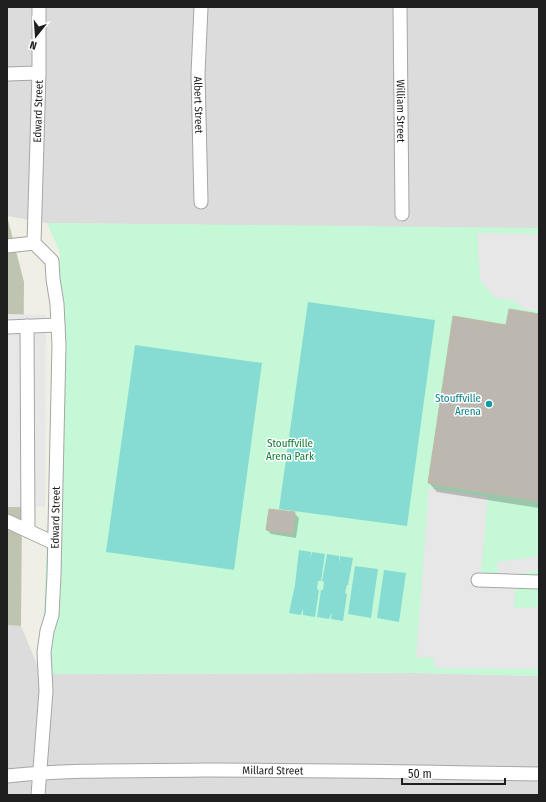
<svg xmlns="http://www.w3.org/2000/svg" width="546" height="802" font-family="'Fira Sans Condensed',sans-serif">
<rect width="100%" height="100%" fill="#efefe6"/>
<path fill="#dddcdc" d="M 7,7 L 539,7 L 539,229 L 47,223 L 7,216 Z
M 7,625 L 21,626 L 41,674 L 415,673 L 539,676 L 539,795 L 7,795 Z"/>
<path fill="#bfc4b1" d="M 7,216 L 24,282 L 21,626 L 7,625 Z"/>
<path fill="#c4f8d6" d="M 47,223 L 539,228 L 539,676 L 415,673 L 41,674 L 60,253 Z"/>
<path fill="#86dcd2" d="M 308,302 L 435,320 L 407,526 L 279,509 Z
M 135,345 L 262,363 L 234,570 L 106,552 Z
M 299,550 L 311,552 L 310,559 L 312,552 L 325,554 L 321,581 L 318,581 L 317,589 L 319,590 L 315,617 L 303,615 L 303,608 L 301,615 L 289,613 L 295,585 Z
M 327,554 L 339,556 L 339,563 L 340,556 L 353,558 L 348,585 L 347,585 L 345,593 L 347,594 L 343,621 L 331,619 L 332,612 L 329,619 L 317,617 L 321,590 L 323,590 L 324,582 L 322,581 Z
M 355,566 L 378,569 L 371,618 L 348,614 Z
M 384,570 L 406,573 L 399,622 L 377,618 Z"/>
<path fill="#e7e7e7" d="M 477,233 L 539,234 L 539,310 L 526,310 L 512,300 L 495,298 L 480,280 Z
M 7,314 L 46,315 L 45,507 L 7,507 Z
M 429,488 L 488,497 L 481,572 L 498,574 L 497,562 L 539,556 L 539,570 L 517,574 L 514,608 L 539,607 L 539,669 L 435,668 L 433,657 L 416,658 Z"/>
<path fill="#0003" d="M 539,315 L 539,508 L 437,492 L 429,483 L 454,318 L 507,326 Z
M 294,513 L 299,518 L 296,538 L 271,534 L 267,530 Z"/>
<path fill="#bcb8af" stroke="#c1b9a8" d="M 509,309 L 539,314 L 539,501 L 428,483 L 453,316 L 506,325 Z
M 269,509 L 295,512 L 292,534 L 266,530 Z"/>
<g fill="none" stroke-linecap="round" stroke-linejoin="round">
<defs>
<g id="minor">
<path id="s1" d="M 201,7 L 198,74 L 201,202"/>
<path id="s2" d="M 400,7 L 402,214"/>
<path d="M 7,74 L 39,73"/>
<path d="M 7,246 L 34,243"/>
<path d="M 27,326 L 28,531"/>
<path d="M 7,327 L 58,325"/>
<path d="M 7,521 L 54,543"/>
<path d="M 478,580 L 539,582"/>
<path id="s3" d="M 7,776 C 73,769 140,771 206,770 C 317,770 428,772 539,774"/>
<path id="s4" d="M 38,795 L 46,691 L 44,652 L 47,631 L 52,615 L 54,575 L 59,345 L 57,304 L 53,279 L 52,261 L 34,243 L 39,73 L 39,7"/>
</g>
</defs>
<use href="#minor" stroke="#a6a6a6" stroke-width="15"/>
<use href="#minor" stroke="#fff" stroke-width="13"/>
</g>
<circle fill="#0f9aa8" stroke="#fff" stroke-width="1.5" cx="489" cy="404" r="4"/>
<g text-anchor="middle" dominant-baseline="central" stroke-width="3" stroke-linejoin="round" paint-order="stroke">
<g font-size="11" fill="#1f1f1f" stroke="#fff">
<text stroke="none"><textPath href="#s1" startOffset="98">Albert Street</textPath></text>
<text stroke="none"><textPath href="#s4" startOffset="693">Edward Street</textPath></text>
<text stroke="none"><textPath href="#s2" startOffset="104">William Street</textPath></text>
<text stroke="none"><textPath href="#s4" startOffset="279">Edward Street</textPath></text>
<text stroke="none"><textPath href="#s3" startOffset="266">Millard Street</textPath></text>
</g>
<g font-size="11" fill="#0d838f" stroke="#fff" text-anchor="end">
<text x="481" y="398">Stouffville<tspan x="481" dy="13">Arena</tspan></text>
</g>
<g font-size="11" fill="#0f7b35" stroke="#fff">
<text x="290" y="443">Stouffville<tspan x="290" dy="13">Arena Park</tspan></text>
</g>
</g>
<rect width="546" height="802" fill="none" stroke="#1f1f1f" stroke-width="16"/>
<g transform="translate(36 36) rotate(197)" stroke="#ffffff" stroke-width="3" paint-order="stroke">
<path d="M0-3L7 15L0 10L-7 15Z" fill="#1f1f1f"/>
<text y="-6" font-size="11" font-weight="bold" text-anchor="middle" fill="#1f1f1f">N</text>
</g>
<path d="M402 778v6h103v-6" fill="none" stroke="#1f1f1f" stroke-width="2"/>
<text x="408" y="778" font-size="12" fill="#1f1f1f" stroke="#ffffff" stroke-width="3" paint-order="stroke">50 m</text>
</svg>
